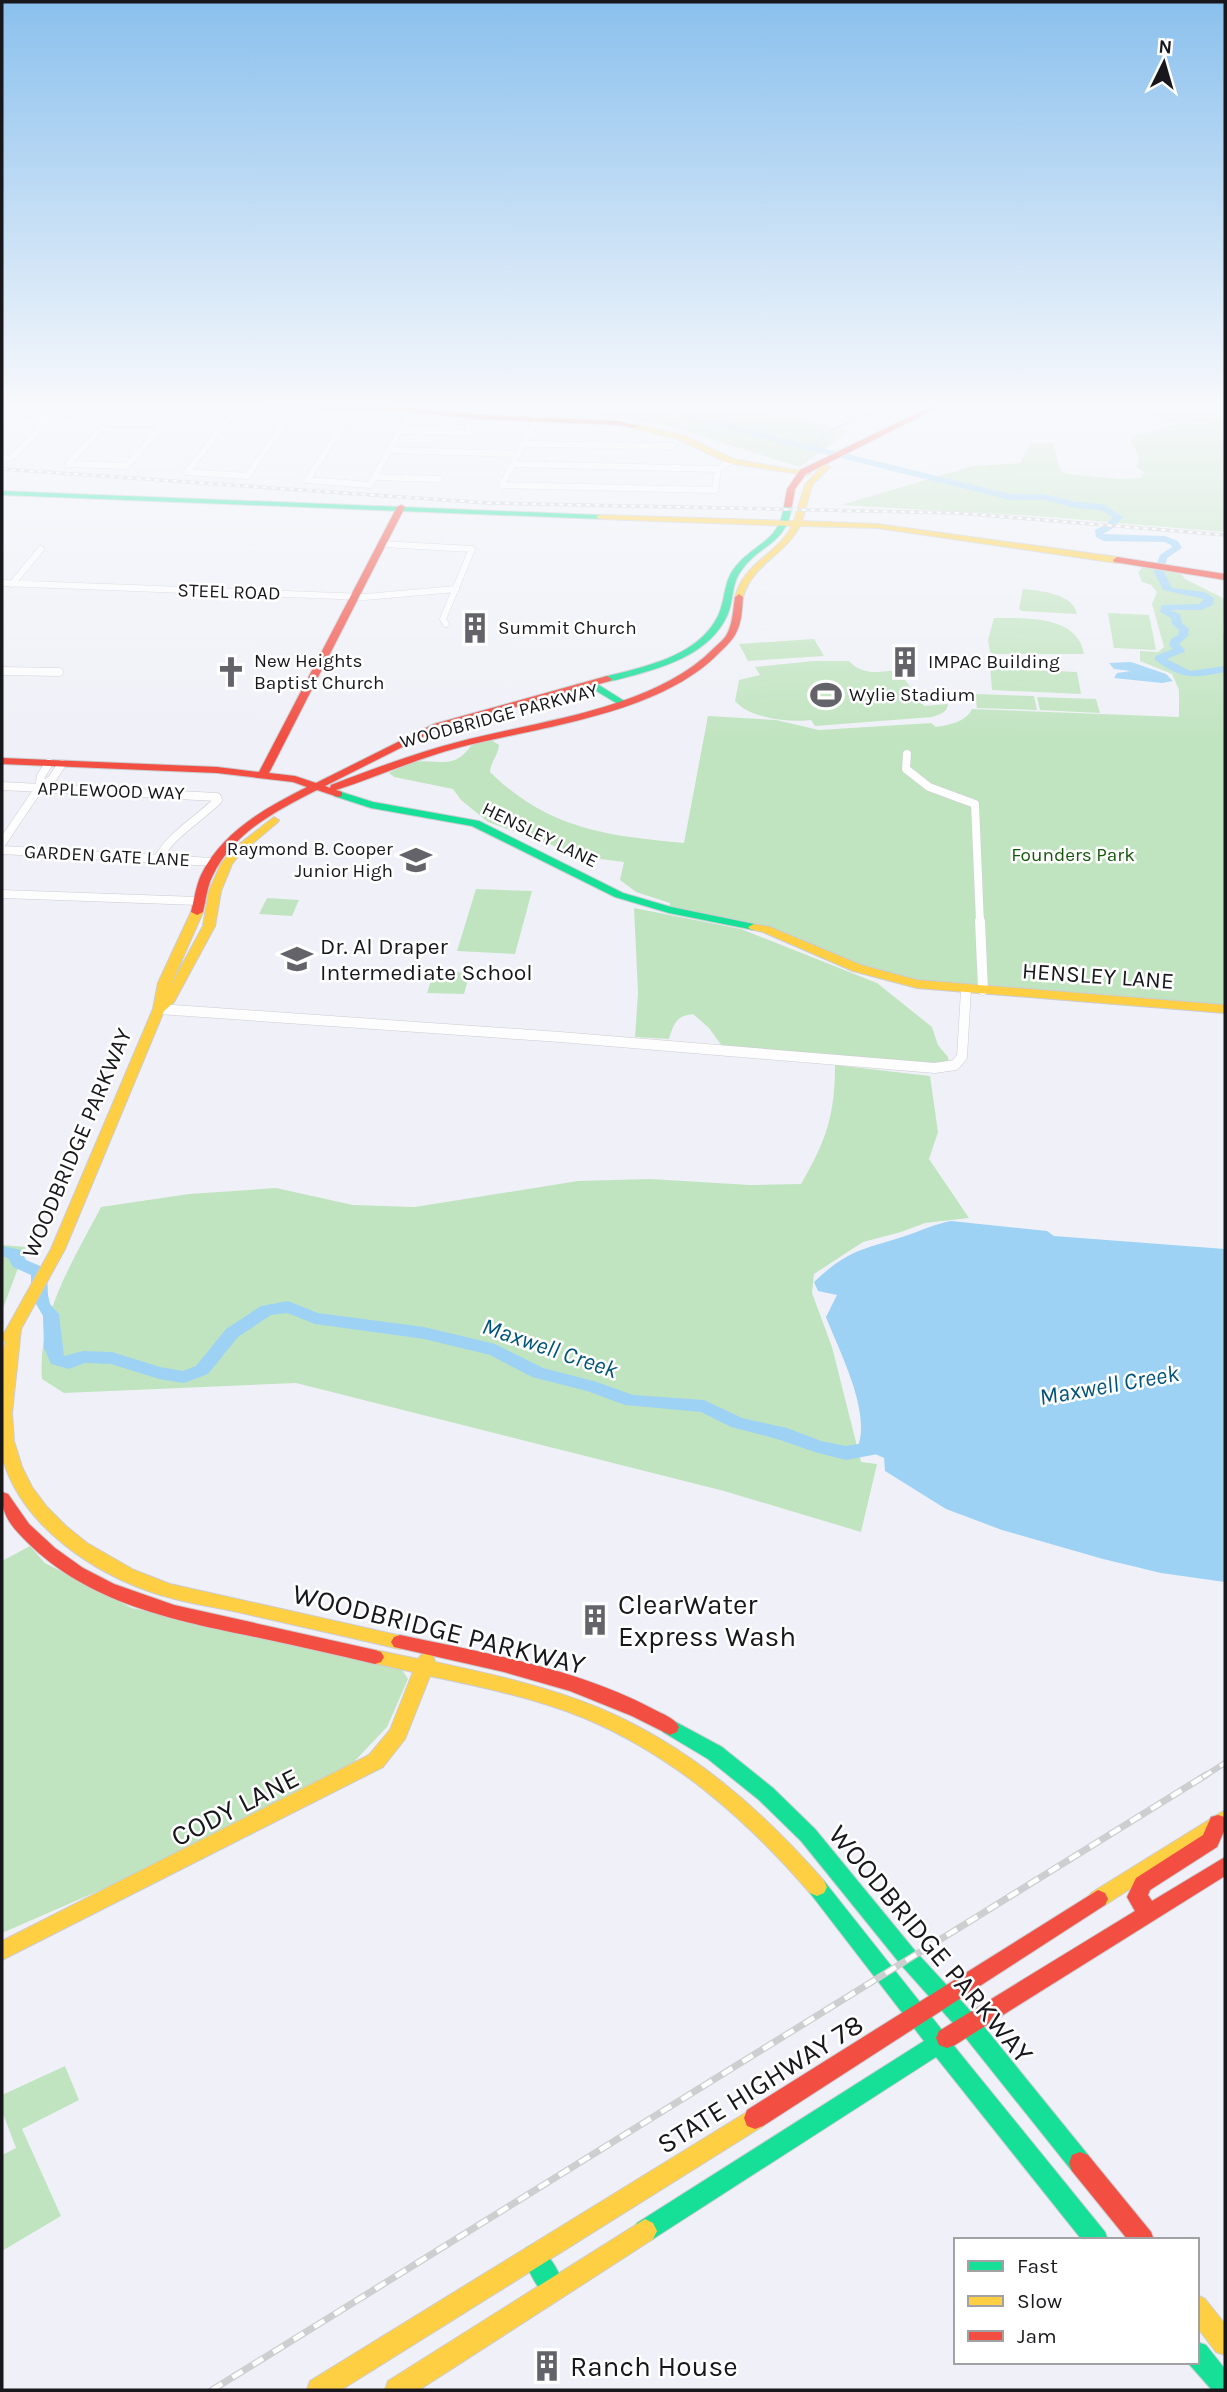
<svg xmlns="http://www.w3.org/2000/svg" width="1227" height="2392" font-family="Karla,sans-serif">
<rect width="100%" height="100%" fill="#f0f1f8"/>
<path fill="#c1e4c0" d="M 618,404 L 739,404 L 849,431 L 800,467 L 662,424 L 599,416 Z
M 1147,404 L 1225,404 L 1225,473 L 1219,471 L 1225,474 L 1225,532 L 1036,516 L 841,505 L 973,466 L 1020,463 L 1031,443 L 1053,443 L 1060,469 L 1066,474 L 1119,479 L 1141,478 L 1144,473 L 1137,467 L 1139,456 L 1130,441 L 1136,435 L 1175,424 L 1214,423 L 1185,421 L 1169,423 L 1138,410 Z
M 1144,566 L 1180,572 L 1185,579 L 1225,599 L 1223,632 L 1225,635 L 1225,1009 L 1049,995 L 892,977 L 774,933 L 669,910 L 670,903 L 636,892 L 620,880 L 624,862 L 585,857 L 488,822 L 461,800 L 453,789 L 394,777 L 389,773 C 395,770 402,765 409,763 C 439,756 452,774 473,743 L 490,739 L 499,745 C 498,756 491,761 490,772 C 548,829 606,836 684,843 L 708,716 L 776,720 L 819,730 L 931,723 L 936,727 C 949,725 966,722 972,709 L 1179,717 L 1179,690 L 1172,674 L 1140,661 L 1140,651 L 1158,652 L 1164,647 L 1152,604 L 1157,592 L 1151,585 L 1142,582 L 1138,572 Z
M 1023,589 C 1040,591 1073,593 1077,614 L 1022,611 L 1019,609 Z
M 1108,613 L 1149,615 L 1156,650 L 1114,648 Z
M 994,618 C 1025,618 1078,615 1084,654 L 994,654 L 990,652 L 988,640 Z
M 814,639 L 824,656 L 748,661 L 739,644 Z
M 814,661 L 849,661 C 863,676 879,672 898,670 L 924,706 L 948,704 C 947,713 940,714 932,717 L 815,726 L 811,720 C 791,723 748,718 735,701 L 739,680 L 760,675 L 755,667 Z
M 990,668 L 1077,672 L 1081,694 L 992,690 Z
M 975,694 L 1034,696 L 1037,710 L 977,708 Z
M 1037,697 L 1096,699 L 1100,713 L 1040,710 Z
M 476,889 L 532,891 L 515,954 L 457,951 Z
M 267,898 L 299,900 L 292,916 L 259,914 Z
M 634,908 L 741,929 L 877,983 L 932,1027 L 938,1045 L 948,1057 L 949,1064 L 942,1066 L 724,1049 L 709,1028 L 693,1014 C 676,1016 674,1023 669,1039 L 635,1037 L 638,993 Z
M 434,971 L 470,973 L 464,994 L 427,993 Z
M 835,1065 L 930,1076 L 938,1132 L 929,1159 L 969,1218 L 925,1223 L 901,1232 L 863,1242 L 814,1274 L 812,1293 L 832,1347 L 861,1462 L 877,1464 L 861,1532 L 724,1491 L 296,1383 L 64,1393 L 42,1379 C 37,1316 73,1261 101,1207 L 189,1194 L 276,1188 L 353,1205 L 415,1207 L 578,1181 L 650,1179 L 750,1185 L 801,1184 C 826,1141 835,1115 835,1065 Z
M 2,1245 L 26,1247 L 2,1311 Z
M 30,1546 L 45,1563 L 132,1608 L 401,1668 L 408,1679 L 387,1727 L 350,1766 L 117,1883 L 2,1933 L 2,1561 Z
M 65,2066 L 79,2100 L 22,2129 L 61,2216 L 2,2251 L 2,2155 L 16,2148 L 2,2111 L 2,2095 Z"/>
<path fill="#9dd2f5" d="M 1131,662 L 1166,674 L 1173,681 L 1162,683 L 1114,678 L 1117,673 L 1131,671 L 1114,669 L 1109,663 Z
M 951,1221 L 1047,1231 L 1054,1236 L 1225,1249 L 1225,1582 L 1161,1573 L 1103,1559 L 1002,1530 L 946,1509 L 885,1471 L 884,1458 L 871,1452 L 856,1451 C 874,1416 839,1351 826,1317 L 837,1295 L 818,1291 L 814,1282 C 849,1249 862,1250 905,1236 C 921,1231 934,1224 951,1221 Z"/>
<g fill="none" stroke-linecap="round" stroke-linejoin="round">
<path stroke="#9dd2f5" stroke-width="2" d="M 810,448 L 835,428 L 882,408"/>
<path fill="#9dd2f5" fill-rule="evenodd" d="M 657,404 L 668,404 L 688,412 L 766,434 L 1010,494 L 1044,494 L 1076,502 L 1103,504 L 1123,517 L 1113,528 L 1103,534 L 1165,536 L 1178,541 L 1182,548 L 1167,558 L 1164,572 L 1172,588 L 1204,592 L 1214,598 L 1213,605 L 1201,610 L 1170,610 L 1180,614 L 1182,623 L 1189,629 L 1188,636 L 1179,644 L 1185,650 L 1184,652 L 1167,659 L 1190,671 L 1225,666 L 1225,672 C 1194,678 1182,680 1155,660 L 1155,656 L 1173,649 L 1169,645 L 1171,639 L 1178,635 L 1179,630 L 1172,624 L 1171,618 L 1160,612 L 1162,605 L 1199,604 L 1204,599 L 1163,590 L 1154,572 L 1160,555 L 1172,547 L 1171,545 L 1164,542 L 1104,541 L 1096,537 L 1095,530 L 1107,524 L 1113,517 L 1101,510 L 1076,508 L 1044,500 L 1010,500 L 760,438 L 682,416 Z
M 2,1246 L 21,1250 L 26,1260 L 45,1268 L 47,1272 L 48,1295 L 50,1304 L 59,1314 L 64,1356 L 83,1351 L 112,1352 L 160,1367 L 183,1371 L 196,1366 L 226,1329 L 261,1306 L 288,1301 L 318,1313 L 424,1327 L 495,1344 L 543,1368 L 597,1382 L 633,1395 L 704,1400 L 742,1418 L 787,1428 L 821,1441 L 846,1446 L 877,1441 L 883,1443 L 886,1448 L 883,1453 L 846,1460 L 818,1453 L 777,1439 L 731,1427 L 701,1412 L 625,1405 L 587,1391 L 532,1377 L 490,1355 L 424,1339 L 315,1324 L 287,1313 L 271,1315 L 238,1337 L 208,1374 L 184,1383 L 159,1379 L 111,1364 L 85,1363 L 69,1369 L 51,1364 L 44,1348 L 43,1316 L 31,1295 L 31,1275 L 13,1267 L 8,1258 L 2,1256 Z"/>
<defs>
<path id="street-far2" d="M 357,404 L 307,480 L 370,485 L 411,410
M 779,404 L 810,410 L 883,405 L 923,413
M 536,419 L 502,485 L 715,490 L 718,469 L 731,461
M 2,421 L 163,424
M 107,422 L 68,464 L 127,466 L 180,404
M 400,431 L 467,433 L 470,427 L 468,423
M 523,444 L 672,446
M 389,450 L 517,454
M 2,459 L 11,458 L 48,420
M 513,464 L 718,469
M 187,472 L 247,476 L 298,404
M 187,472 L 240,405
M 374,477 L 439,479
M 382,544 L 472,549 L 443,619 L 446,624
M 2,583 L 365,597 L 456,589
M 12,584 L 41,549"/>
<path id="street-far1" d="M 2,671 L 59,672
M 907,754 L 906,769 L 929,787 L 975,804 L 980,923
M 49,763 L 41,776 L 39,788 L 52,779 L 62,764
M 2,786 L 217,797 L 218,800 C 198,820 173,833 158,858
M 2,843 L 39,788
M 2,850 L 213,862
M 2,894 L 198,901"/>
<path id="street" d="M 980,921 L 983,990
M 159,1009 L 560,1037 L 935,1068 L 955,1065 L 962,1057 L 966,990"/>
<path id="fast" d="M 2,491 L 600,515 L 604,517 L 600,519 L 2,495 Z
M 788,504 L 792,506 C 786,546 760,543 741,571 C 731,584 734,602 727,616 C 710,652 670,665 635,675 C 625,677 614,682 604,681 L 604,677 C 643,667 698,657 718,616 C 726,599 723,581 736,566 C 756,542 779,542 784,506 Z
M 588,682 L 594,682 L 626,702 L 618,704 L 588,686 Z
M 338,791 L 373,802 L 479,821 L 623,893 L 671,907 L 754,924 L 760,927 L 754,930 L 669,913 L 615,897 L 472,826 L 371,808 L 334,796 L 334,792 Z
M 670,1719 L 722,1747 L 773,1788 L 815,1829 L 916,1952 L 977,2018 L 1088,2155 L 1091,2163 L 1088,2171 L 1080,2174 L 1072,2171 L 961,2032 L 902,1966 L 801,1841 L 759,1800 L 708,1759 L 663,1732 L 661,1727 L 663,1722 Z
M 817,1878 L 824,1881 L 942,2030 L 947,2028 L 955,2031 L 958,2038 L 954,2046 L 1105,2232 L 1108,2240 L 1082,2240 L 936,2057 L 653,2239 L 645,2243 L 637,2239 L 633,2231 L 637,2223 L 924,2041 L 810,1893 L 807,1887 L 810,1881 Z
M 534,2244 C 549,2251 560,2274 566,2289 L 562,2297 L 554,2301 C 539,2295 529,2271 522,2256 L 526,2248 Z
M 1197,2342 L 1206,2345 L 1225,2369 L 1225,2390 L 1212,2390 L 1188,2363 L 1197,2362 Z"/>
<path id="slow" d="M 634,424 L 683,435 L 733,459 L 811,473 L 807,475 L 728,463 L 678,439 L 631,428 Z
M 823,465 L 830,467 L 812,485 L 802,521 L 877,524 L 1117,557 L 1121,560 L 1117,563 L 877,528 L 800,526 C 784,556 753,563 743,597 L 739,600 L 735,597 C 745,561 776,556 792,526 L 600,519 L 596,517 L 600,515 L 794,521 L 805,485 Z
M 274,817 L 279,820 L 278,822 L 240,854 L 232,864 L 221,891 L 215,926 L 174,1002 L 164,1011 L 65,1249 L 21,1329 L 12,1413 L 14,1441 L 22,1467 L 32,1487 L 47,1507 L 66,1526 L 87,1543 L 134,1570 L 170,1584 L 406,1637 L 409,1642 L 406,1647 L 400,1649 C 352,1638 303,1627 255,1616 C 223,1608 188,1604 157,1594 C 95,1574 25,1528 4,1463 C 0,1442 1,1366 5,1342 L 2,1337 L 51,1249 L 153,1009 L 158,983 L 191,912 L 197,909 L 203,912 L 169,989 L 203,926 L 209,891 L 221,864 L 232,850 Z
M 754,924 L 770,927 L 861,965 L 917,980 L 1225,1005 L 1225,1013 L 917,988 L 853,971 L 763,932 L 750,929 L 748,927 Z
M 375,1650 L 418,1659 L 421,1655 L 427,1653 L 433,1655 L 435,1662 C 490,1674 546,1686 599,1708 C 689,1746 760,1808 824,1881 L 827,1887 L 824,1893 L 817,1896 L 810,1893 C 747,1820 675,1756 584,1718 C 535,1698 482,1687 430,1676 L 405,1739 L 383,1767 L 2,1960 L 2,1941 L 369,1755 L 390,1730 L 413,1672 L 369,1662 L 366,1657 L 369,1652 Z
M 1225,1810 L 1225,1828 L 1105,1905 L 1098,1908 L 1091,1905 L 1088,1899 L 1091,1893 Z
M 755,2107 L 763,2110 L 766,2118 L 763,2126 L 341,2390 L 307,2390 L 310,2381 Z
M 645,2219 L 653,2223 L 657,2231 L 653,2239 L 419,2390 L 385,2390 L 388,2381 Z
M 1197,2295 L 1205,2299 L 1225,2324 L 1225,2355 L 1216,2352 L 1197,2327 Z"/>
<path id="jam" d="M 174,404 L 411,408 L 478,415 L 619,421 L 638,426 L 634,428 L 619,425 L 478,419 L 411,412 Z
M 936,404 L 945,404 L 806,474 L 795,489 L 792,506 L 788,508 L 784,506 L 787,489 L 800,470 Z
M 401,505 L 405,507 L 269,773 L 295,776 L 316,783 L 434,724 L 607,676 L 612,679 L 610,681 L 440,728 L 325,786 L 330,788 L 331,785 C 373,769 415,753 458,742 C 537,721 654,709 713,649 C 717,645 724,640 727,634 C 733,623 733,609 735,597 L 739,594 L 743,597 C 742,609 742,622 736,633 C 732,641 725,647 719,653 C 659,715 537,727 457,748 C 416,759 377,777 336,790 L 342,792 L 342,796 L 338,797 L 317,790 C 277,810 233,833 213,875 C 207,886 206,900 203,912 L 197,915 L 191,912 C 194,900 196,886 201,875 C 222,832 265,808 307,787 L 293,782 L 217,773 L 2,764 L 2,758 L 217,767 L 259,772 L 397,507 Z
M 1117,557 L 1225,574 L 1225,580 L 1114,562 L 1113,560 Z
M 2,1492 L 8,1494 L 29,1524 L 55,1548 L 83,1568 L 114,1584 L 174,1605 L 375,1650 L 381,1652 L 384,1657 L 381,1662 L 375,1664 C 337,1655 299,1646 260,1638 C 177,1621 89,1604 27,1542 C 11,1526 1,1515 2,1492 Z
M 400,1635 C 485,1653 575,1668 653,1709 C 662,1714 675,1718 679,1727 L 677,1732 L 670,1735 L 632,1716 L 570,1691 L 504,1672 L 394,1647 L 391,1642 L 394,1637 Z
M 1218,1815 L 1225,1817 L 1225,1829 L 1217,1847 L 1150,1890 L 1148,1895 L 1152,1901 L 1225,1857 L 1225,1876 L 955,2045 L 947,2048 L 939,2045 L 936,2038 L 939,2031 L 1135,1911 L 1127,1897 L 1136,1878 L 1203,1835 L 1211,1817 Z
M 1098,1890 L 1105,1893 L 1108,1899 L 1105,1905 L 763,2126 L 755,2129 L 747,2126 L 744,2118 L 747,2110 Z
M 1080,2152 L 1088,2155 L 1151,2232 L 1154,2240 L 1128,2240 L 1072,2171 L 1069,2163 L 1072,2155 Z"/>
</defs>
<use href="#street-far2" stroke="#cbccd1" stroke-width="7"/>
<use href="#street-far1" stroke="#cbccd1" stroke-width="9"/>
<use href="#street" stroke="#cbccd1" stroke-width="11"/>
<use href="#fast" stroke="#cbccd1" stroke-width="2"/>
<use href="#slow" stroke="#cbccd1" stroke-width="2"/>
<use href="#jam" stroke="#cbccd1" stroke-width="2"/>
<use href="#street-far2" stroke="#fdfdfe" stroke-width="6"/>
<use href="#street-far1" stroke="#fdfdfe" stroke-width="8"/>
<use href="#street" stroke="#fdfdfe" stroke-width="10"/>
<use href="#fast" fill="#16e098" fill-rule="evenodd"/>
<use href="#slow" fill="#ffcf43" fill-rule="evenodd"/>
<use href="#jam" fill="#f24e42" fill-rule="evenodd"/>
<defs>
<path id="rail-far2" d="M 2,469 L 488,503 L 958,513 L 1225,535"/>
<path id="rail-far1" d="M 1203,1777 L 1225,1763"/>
<path id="rail" d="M 212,2390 L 1206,1775"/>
</defs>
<use href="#rail-far2" stroke="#cdced0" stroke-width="3.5"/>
<use href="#rail-far1" stroke="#cdced0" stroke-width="6"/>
<use href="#rail" stroke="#cdced0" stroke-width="7"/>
<use href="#rail-far2" stroke="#fff" stroke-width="2" stroke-dasharray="4.5" stroke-linecap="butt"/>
<use href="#rail-far1" stroke="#fff" stroke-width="3.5" stroke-dasharray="10" stroke-linecap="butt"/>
<use href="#rail" stroke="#fff" stroke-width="4.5" stroke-dasharray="12" stroke-linecap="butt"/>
</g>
<linearGradient id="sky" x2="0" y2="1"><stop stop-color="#8ac0ed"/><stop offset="0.55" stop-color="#f8f9fc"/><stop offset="1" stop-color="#f8f9fc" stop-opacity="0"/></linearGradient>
<rect width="1227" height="739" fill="url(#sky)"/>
<defs>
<symbol id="building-bare" viewBox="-9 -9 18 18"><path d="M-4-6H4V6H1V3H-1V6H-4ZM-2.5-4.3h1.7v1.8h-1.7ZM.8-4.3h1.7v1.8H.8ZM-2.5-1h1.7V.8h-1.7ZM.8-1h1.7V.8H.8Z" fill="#636369" stroke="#fff" stroke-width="2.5" paint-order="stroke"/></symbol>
<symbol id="church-bare" viewBox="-9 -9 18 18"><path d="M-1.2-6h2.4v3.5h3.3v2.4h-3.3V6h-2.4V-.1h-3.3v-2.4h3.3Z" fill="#636369" stroke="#fff" stroke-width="2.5" paint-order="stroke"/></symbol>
<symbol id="stadium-bare" viewBox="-9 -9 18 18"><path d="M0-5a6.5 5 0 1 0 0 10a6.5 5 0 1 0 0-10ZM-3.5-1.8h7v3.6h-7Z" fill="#636369" stroke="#fff" stroke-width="2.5" paint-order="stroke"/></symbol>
<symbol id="school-bare" viewBox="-9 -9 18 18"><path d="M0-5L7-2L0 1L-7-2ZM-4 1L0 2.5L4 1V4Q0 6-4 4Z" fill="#636369" stroke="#fff" stroke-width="2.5" paint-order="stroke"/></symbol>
</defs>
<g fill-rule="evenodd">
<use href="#building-bare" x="453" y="606" width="44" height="44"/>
<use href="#building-bare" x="883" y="640" width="44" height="44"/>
<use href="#church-bare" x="209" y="650" width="44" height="44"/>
<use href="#stadium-bare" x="804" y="673" width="44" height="44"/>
<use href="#school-bare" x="394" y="838" width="44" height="44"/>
<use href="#school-bare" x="275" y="937" width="44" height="44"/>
<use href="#building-bare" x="573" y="1598" width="44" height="44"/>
<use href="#building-bare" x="525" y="2344" width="44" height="44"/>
</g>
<g text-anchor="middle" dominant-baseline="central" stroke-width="5" stroke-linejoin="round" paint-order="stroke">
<g font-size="19" fill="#17171c" stroke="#fff">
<text transform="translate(229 592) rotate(2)">STEEL ROAD</text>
<text transform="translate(499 716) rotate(-15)">WOODBRIDGE PARKWAY</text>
<text transform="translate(111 791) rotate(2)">APPLEWOOD WAY</text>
<text transform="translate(540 835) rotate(26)">HENSLEY LANE</text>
<text transform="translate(107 856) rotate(3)">GARDEN GATE LANE</text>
</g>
<g font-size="19" fill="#17171c" stroke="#fff" text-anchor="start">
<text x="498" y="628">Summit Church</text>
<text x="254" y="661">New Heights<tspan x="254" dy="22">Baptist Church</tspan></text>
<text x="928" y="662">IMPAC Building</text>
<text x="849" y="695">Wylie Stadium</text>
<text x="393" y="849" text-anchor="end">Raymond B. Cooper<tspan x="393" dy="22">Junior High</tspan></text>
</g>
<g font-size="19" fill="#14570a" stroke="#fff">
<text x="1073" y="855">Founders Park</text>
</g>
<g font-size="23" fill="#17171c" stroke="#fff" text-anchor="start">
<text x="320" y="946">Dr. Al Draper<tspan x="320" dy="26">Intermediate School</tspan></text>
</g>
<g font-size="23" fill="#17171c" stroke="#fff">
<text transform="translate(1098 976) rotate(4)">HENSLEY LANE</text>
<text transform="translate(77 1143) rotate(-67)">WOODBRIDGE PARKWAY</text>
</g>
<g font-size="24" font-style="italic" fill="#00547a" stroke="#fff">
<text transform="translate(550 1348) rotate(19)">Maxwell Creek</text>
<text transform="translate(1109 1385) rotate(-10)">Maxwell Creek</text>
</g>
<g font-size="28" fill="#17171c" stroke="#fff" text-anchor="start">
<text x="618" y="1604">ClearWater<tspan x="618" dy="32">Express Wash</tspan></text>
<text x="570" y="2366">Ranch House</text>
</g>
<g font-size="28" fill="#17171c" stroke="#fff">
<text transform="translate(439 1629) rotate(14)">WOODBRIDGE PARKWAY</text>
<text transform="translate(235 1807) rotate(-27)">CODY LANE</text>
<text transform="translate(931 1944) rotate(50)">WOODBRIDGE PARKWAY</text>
<text transform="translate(760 2084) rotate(-32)">STATE HIGHWAY 78</text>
</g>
</g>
<rect width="1227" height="2392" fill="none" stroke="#17171c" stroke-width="7"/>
<rect x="954" y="2238" width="245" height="126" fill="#ffffff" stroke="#a2a2a4" stroke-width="2"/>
<rect x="968" y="2261" width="35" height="10" fill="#16e098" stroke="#a2a2a4" stroke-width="2"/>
<text x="1017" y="2273" font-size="21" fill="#17171c">Fast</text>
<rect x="968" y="2296" width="35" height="10" fill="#ffcf43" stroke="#a2a2a4" stroke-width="2"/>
<text x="1017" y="2308" font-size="21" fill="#17171c">Slow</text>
<rect x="968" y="2331" width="35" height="10" fill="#f24e42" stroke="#a2a2a4" stroke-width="2"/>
<text x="1017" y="2343" font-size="21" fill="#17171c">Jam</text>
<g transform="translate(1164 63) rotate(5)" stroke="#ffffff" stroke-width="5" paint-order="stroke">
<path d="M0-5L12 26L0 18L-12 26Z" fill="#17171c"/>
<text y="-10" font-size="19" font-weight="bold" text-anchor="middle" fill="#17171c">N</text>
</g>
</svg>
